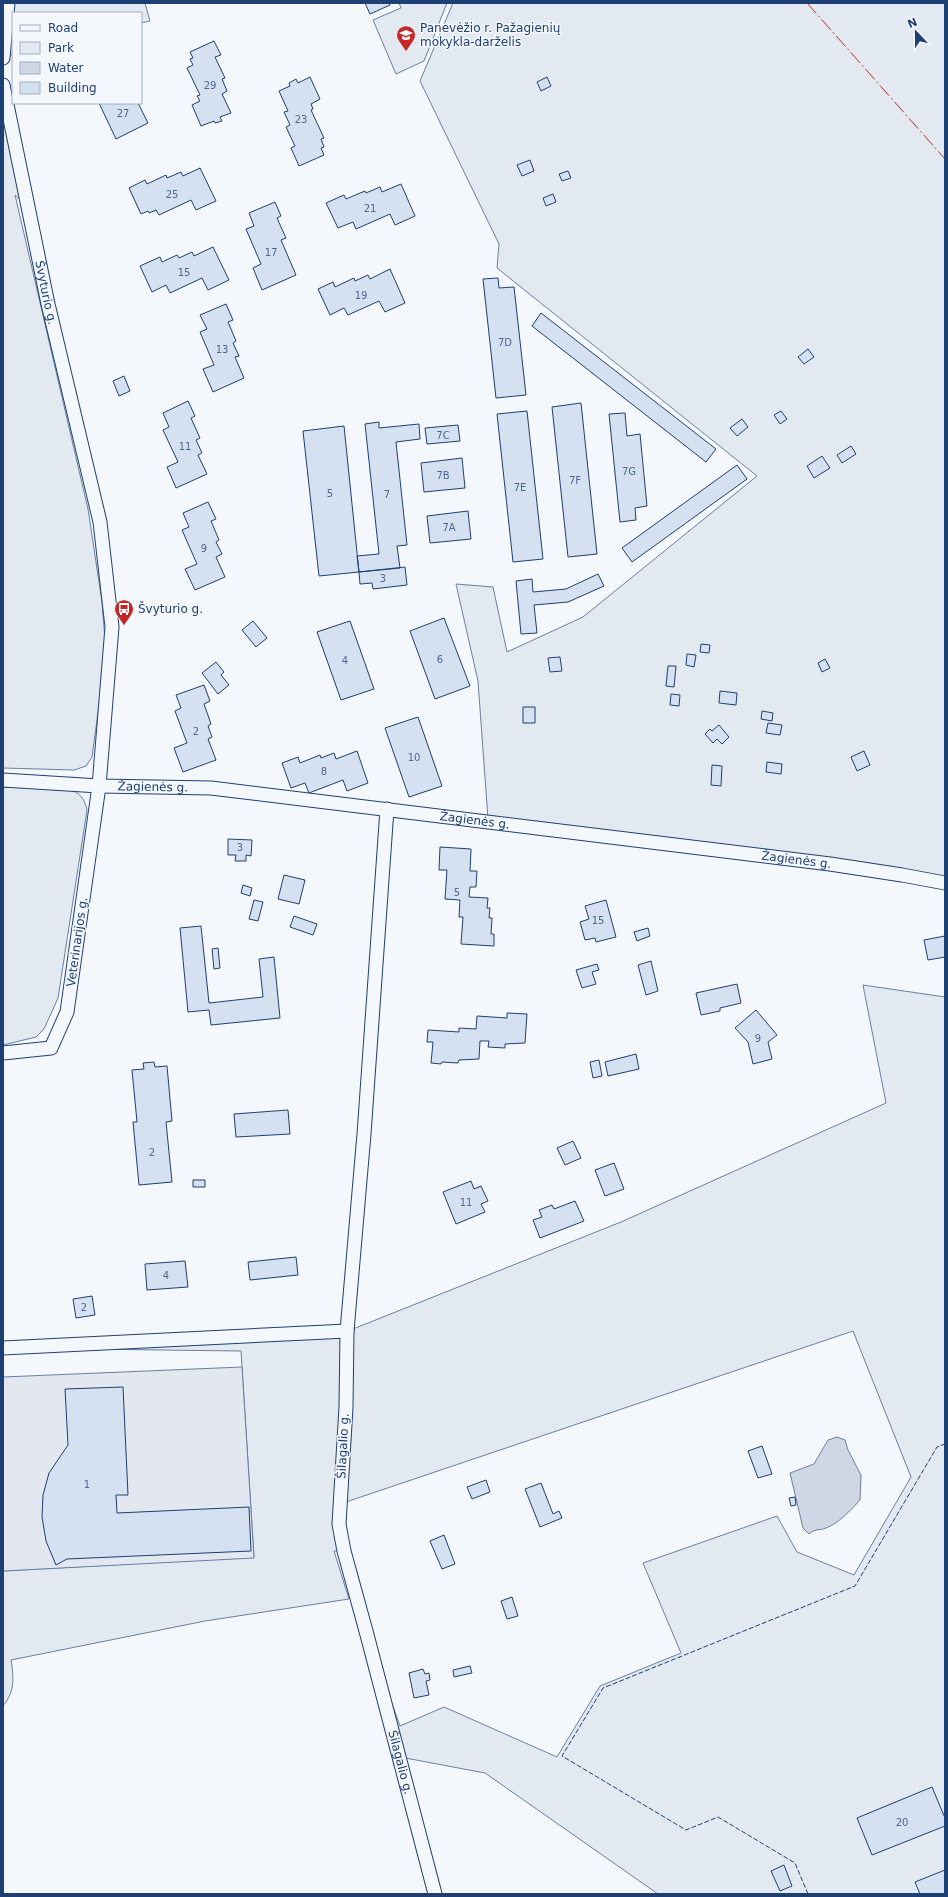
<svg xmlns="http://www.w3.org/2000/svg" width="948" height="1897" font-family="'DejaVu Sans',sans-serif">
<rect width="100%" height="100%" fill="#f4f7fb"/>
<path fill="#e3e9f0" stroke="#687fa3" d="M 3,3 L 145,3 L 150,21 L 141,23 L 141,13 L 13,13 L 13,54 L 3,62 Z
M 399,3 L 447,3 L 424,61 L 396,74 L 373,20 L 401,8 Z
M 453,3 L 945,3 L 945,880 L 488,819 L 478,681 L 456,584 L 493,587 L 507,652 L 583,617 L 757,476 L 497,268 L 499,244 L 420,81 Z
M 3,85 L 28,207 L 15,195 L 88,509 L 102,602 L 106,653 L 92,757 L 86,766 L 74,770 L 3,768 Z
M 3,787 L 68,789 C 80,793 84,797 87,810 L 58,998 L 44,1029 L 36,1037 L 3,1045 Z
M 863,985 L 945,997 L 945,1894 L 658,1894 L 485,1773 L 400,1757 L 366,1631 L 400,1726 L 444,1707 L 557,1757 L 600,1686 L 681,1653 L 643,1563 L 777,1516 L 797,1552 L 854,1575 L 911,1477 L 853,1331 L 340,1504 L 344,1551 L 334,1551 L 349,1599 L 205,1621 L 11,1660 C 14,1678 15,1691 3,1706 L 3,1571 L 254,1557 L 241,1351 L 3,1348 L 348,1331 L 621,1222 L 886,1103 Z"/>
<path fill="#e3e8f0" stroke="#687fa3" d="M 242,1367 L 254,1558 L 3,1571 L 3,1377 Z"/>
<path fill="#cfd7e4" stroke="#687fa3" d="M 837,1437 L 845,1440 L 848,1450 L 861,1475 L 860,1500 C 851,1510 839,1523 826,1528 C 819,1531 815,1528 809,1534 L 803,1528 L 790,1473 L 814,1464 L 828,1440 Z"/>
<path fill="#d5e0f0" stroke="#1d3f73" d="M 365,3 L 389,3 L 390,5 L 370,14 Z
M 214,41 L 221,55 L 215,57 L 225,78 L 222,79 L 227,91 L 222,94 L 231,113 L 220,117 L 222,121 L 215,123 L 214,121 L 201,126 L 192,105 L 200,101 L 197,96 L 200,95 L 187,68 L 193,65 L 190,59 L 193,58 L 190,52 Z
M 310,77 L 320,99 L 311,104 L 313,109 L 311,110 L 324,138 L 321,139 L 324,147 L 321,148 L 324,155 L 299,166 L 291,148 L 295,146 L 286,127 L 290,125 L 284,112 L 288,111 L 279,91 L 290,86 L 289,83 L 296,79 L 298,83 Z
M 547,77 L 551,86 L 541,91 L 537,82 Z
M 99,103 L 138,103 L 148,123 L 116,139 Z
M 530,160 L 534,171 L 522,176 L 517,165 Z
M 200,168 L 216,201 L 196,210 L 191,200 L 159,215 L 156,210 L 149,213 L 148,211 L 141,214 L 129,188 L 145,180 L 147,184 L 166,175 L 167,178 L 181,172 L 183,176 Z
M 568,171 L 571,178 L 562,181 L 559,174 Z
M 401,184 L 415,216 L 395,225 L 390,214 L 356,229 L 353,222 L 338,228 L 326,203 L 344,195 L 346,199 L 365,191 L 366,193 L 380,187 L 382,192 Z
M 553,194 L 556,202 L 546,206 L 543,198 Z
M 275,202 L 281,216 L 277,218 L 286,238 L 281,240 L 296,275 L 262,290 L 253,268 L 261,264 L 246,229 L 254,226 L 249,213 Z
M 213,247 L 229,280 L 208,290 L 202,278 L 170,293 L 166,285 L 152,292 L 140,266 L 160,257 L 162,262 L 177,255 L 179,258 L 192,252 L 194,256 Z
M 390,269 L 405,303 L 385,312 L 379,301 L 348,315 L 344,308 L 330,315 L 318,289 L 333,282 L 335,287 L 354,278 L 355,281 L 368,275 L 370,279 Z
M 498,278 L 499,288 L 514,287 L 526,395 L 496,398 L 483,279 Z
M 226,304 L 233,320 L 228,322 L 236,341 L 233,343 L 239,356 L 235,357 L 244,378 L 213,392 L 203,369 L 214,365 L 200,332 L 207,329 L 200,315 Z
M 541,313 L 716,449 L 706,462 L 532,326 Z
M 808,349 L 814,357 L 804,364 L 798,357 Z
M 124,376 L 130,391 L 119,396 L 113,381 Z
M 188,401 L 195,416 L 191,418 L 200,438 L 196,440 L 202,453 L 198,455 L 207,474 L 176,488 L 167,467 L 178,462 L 163,430 L 169,427 L 163,413 Z
M 581,403 L 597,554 L 568,557 L 552,407 Z
M 527,411 L 543,559 L 513,562 L 497,414 Z
M 781,411 L 787,419 L 780,424 L 774,415 Z
M 625,413 L 627,436 L 640,434 L 647,506 L 635,508 L 636,520 L 620,522 L 609,414 Z
M 742,419 L 748,427 L 737,436 L 730,428 Z
M 379,422 L 379,428 L 419,424 L 420,439 L 396,442 L 407,545 L 397,546 L 400,568 L 359,572 L 357,556 L 379,554 L 365,424 Z
M 458,425 L 460,441 L 427,444 L 425,428 Z
M 344,426 L 359,572 L 319,576 L 303,431 Z
M 851,446 L 856,454 L 842,463 L 837,455 Z
M 822,456 L 830,468 L 814,478 L 807,466 Z
M 462,458 L 465,488 L 424,492 L 421,463 Z
M 737,465 L 747,479 L 632,562 L 622,548 Z
M 208,502 L 216,519 L 211,521 L 219,540 L 216,542 L 222,554 L 216,557 L 225,577 L 195,590 L 185,569 L 197,564 L 182,530 L 189,527 L 183,513 Z
M 468,511 L 471,539 L 430,543 L 427,516 Z
M 405,567 L 407,585 L 373,589 L 372,583 L 360,584 L 359,572 Z
M 598,574 L 604,586 L 568,602 L 534,605 L 537,633 L 521,634 L 516,581 L 532,579 L 533,592 L 566,589 Z
M 444,618 L 470,686 L 435,699 L 410,631 Z
M 253,621 L 267,638 L 256,647 L 242,630 Z
M 350,621 L 374,689 L 341,700 L 317,632 Z
M 701,644 L 710,645 L 709,653 L 700,652 Z
M 687,654 L 696,655 L 694,667 L 686,665 Z
M 560,657 L 562,671 L 550,672 L 548,658 Z
M 825,659 L 830,668 L 822,672 L 818,663 Z
M 216,662 L 224,672 L 221,675 L 229,685 L 218,694 L 202,673 Z
M 668,666 L 676,666 L 674,687 L 666,686 Z
M 204,685 L 210,701 L 204,704 L 211,724 L 208,726 L 212,737 L 208,739 L 216,760 L 183,772 L 174,748 L 187,743 L 175,711 L 181,708 L 176,695 Z
M 720,691 L 737,693 L 736,705 L 719,703 Z
M 671,694 L 680,695 L 679,706 L 670,705 Z
M 523,707 L 535,707 L 535,723 L 523,723 Z
M 762,711 L 773,713 L 772,721 L 761,719 Z
M 418,717 L 442,786 L 409,797 L 385,728 Z
M 768,723 L 782,725 L 780,735 L 766,733 Z
M 719,725 L 729,737 L 722,744 L 717,739 L 713,743 L 705,734 L 710,729 L 712,731 Z
M 357,751 L 368,783 L 347,791 L 343,780 L 309,793 L 305,783 L 291,788 L 282,763 L 298,757 L 300,763 L 320,755 L 321,758 L 334,753 L 336,759 Z
M 864,751 L 870,765 L 857,771 L 851,757 Z
M 767,762 L 782,764 L 781,774 L 766,772 Z
M 712,765 L 722,766 L 721,786 L 711,785 Z
M 228,839 L 252,840 L 251,856 L 246,855 L 246,861 L 235,861 L 236,855 L 228,855 Z
M 440,847 L 471,849 L 470,871 L 477,871 L 476,887 L 470,887 L 469,897 L 488,898 L 487,908 L 490,908 L 489,918 L 492,918 L 491,934 L 494,934 L 494,946 L 461,944 L 463,917 L 459,917 L 460,900 L 445,899 L 447,870 L 439,870 Z
M 284,875 L 305,880 L 299,904 L 278,899 Z
M 243,885 L 252,888 L 250,896 L 241,893 Z
M 254,900 L 263,902 L 258,921 L 249,919 Z
M 606,900 L 616,937 L 596,942 L 595,938 L 585,940 L 580,922 L 589,919 L 585,906 Z
M 294,916 L 317,924 L 313,935 L 290,927 Z
M 201,926 L 209,1003 L 263,997 L 259,959 L 274,957 L 280,1018 L 211,1025 L 209,1010 L 188,1012 L 180,928 Z
M 648,928 L 650,936 L 637,941 L 634,932 Z
M 945,936 L 945,957 L 928,960 L 924,940 Z
M 218,948 L 220,968 L 214,969 L 212,949 Z
M 651,961 L 658,991 L 646,995 L 638,965 Z
M 597,964 L 599,970 L 592,972 L 596,984 L 582,988 L 576,970 Z
M 737,984 L 741,1003 L 720,1008 L 720,1011 L 701,1015 L 696,993 Z
M 756,1010 L 777,1035 L 768,1042 L 772,1059 L 753,1064 L 748,1042 L 735,1028 Z
M 507,1013 L 527,1014 L 525,1043 L 505,1044 L 505,1048 L 488,1047 L 489,1041 L 480,1041 L 479,1059 L 459,1060 L 458,1063 L 442,1062 L 441,1064 L 431,1063 L 433,1042 L 427,1042 L 428,1030 L 459,1032 L 459,1028 L 476,1029 L 477,1016 L 507,1018 Z
M 636,1054 L 639,1069 L 608,1076 L 605,1062 Z
M 599,1060 L 602,1076 L 593,1078 L 590,1062 Z
M 154,1062 L 155,1067 L 167,1066 L 172,1121 L 166,1122 L 172,1182 L 139,1185 L 133,1122 L 137,1122 L 132,1070 L 144,1069 L 143,1063 Z
M 288,1110 L 290,1134 L 236,1137 L 234,1114 Z
M 573,1141 L 581,1158 L 565,1165 L 557,1148 Z
M 614,1163 L 624,1189 L 605,1196 L 595,1170 Z
M 193,1180 L 205,1180 L 205,1187 L 193,1187 Z
M 471,1181 L 474,1189 L 481,1186 L 488,1201 L 481,1204 L 485,1212 L 456,1224 L 443,1192 Z
M 575,1201 L 584,1221 L 540,1238 L 533,1220 L 542,1217 L 539,1210 L 552,1205 L 554,1209 Z
M 296,1257 L 298,1275 L 250,1280 L 248,1262 Z
M 185,1261 L 188,1287 L 147,1290 L 145,1264 Z
M 92,1296 L 95,1315 L 76,1318 L 73,1299 Z
M 123,1387 L 128,1495 L 116,1495 L 117,1513 L 249,1507 L 251,1551 L 67,1559 L 56,1565 L 46,1541 L 42,1517 L 43,1495 L 49,1473 L 68,1445 L 65,1389 Z
M 762,1446 L 772,1474 L 758,1478 L 748,1451 Z
M 486,1480 L 490,1492 L 472,1499 L 467,1487 Z
M 541,1483 L 553,1514 L 559,1511 L 562,1518 L 540,1527 L 525,1489 Z
M 795,1497 L 796,1505 L 791,1506 L 789,1498 Z
M 444,1535 L 455,1564 L 442,1569 L 430,1541 Z
M 512,1597 L 518,1616 L 507,1619 L 501,1601 Z
M 470,1666 L 472,1673 L 454,1677 L 453,1670 Z
M 423,1669 L 425,1674 L 429,1673 L 430,1680 L 426,1681 L 429,1695 L 414,1698 L 409,1673 Z
M 932,1787 L 945,1818 L 945,1826 L 872,1855 L 857,1818 Z
M 784,1865 L 792,1886 L 780,1891 L 771,1871 Z
M 945,1870 L 945,1894 L 920,1894 L 915,1882 Z"/>
<g fill="none" stroke-linecap="round" stroke-linejoin="round">
<defs>
<g id="minor">
<path d="M 3,58 L 8,3"/>
<path id="s1" d="M 3,85 L 48,304 L 100,522 L 112,627 L 99,786 L 67,1012 L 51,1048 L 3,1053"/>
<path id="s2" d="M 3,780 L 99,786 L 211,788 L 830,864 L 902,875 L 945,883"/>
<path id="s3" d="M 387,809 L 364,1134 L 347,1331 L 346,1407 L 339,1524 L 344,1551 L 366,1631 L 435,1894"/>
<path d="M 3,1348 L 347,1331"/>
</g>
</defs>
<use href="#minor" stroke="#1d3f73" stroke-width="15"/>
<use href="#minor" stroke="#f4f7fb" stroke-width="13"/>
<path stroke="#1d3f73" stroke-width="1" stroke-dasharray="5 2" stroke-linecap="butt" d="M 808,1894 L 795,1863 L 718,1817 L 686,1830 L 562,1756 L 603,1688 L 855,1586 L 937,1447 L 945,1444"/>
<path stroke="#c62828" stroke-width="1" stroke-dasharray="14 3 2 3" stroke-linecap="butt" d="M 807,3 L 945,159"/>
</g>
<defs>
<symbol id="school-pin" viewBox="-11 -11 22 30"><path d="M0 17L-7.5 6A9.5 9.5 0 1 1 7.5 6Z" fill="#c62828" stroke="#f4f7fb"/><path d="M0-5L7-2L0 1L-7-2ZM-4 1L0 2.5L4 1V4Q0 6-4 4Z" fill="#fff"/></symbol>
<symbol id="bus-pin" viewBox="-11 -11 22 30"><path d="M0 17L-7.5 6A9.5 9.5 0 1 1 7.5 6Z" fill="#c62828" stroke="#f4f7fb"/><path d="M-5-6H5V4H4V6H2V4H-2V6H-4V4H-5ZM-3.5-4V0h7V-4ZM-3.5 1.2v1.5H-2V1.2ZM2 1.2v1.5H3.5V1.2Z" fill="#fff"/></symbol>
</defs>
<g fill-rule="evenodd">
<use href="#school-pin" x="395" y="24" width="22" height="30"/>
<use href="#bus-pin" x="113" y="598" width="22" height="30"/>
</g>
<g text-anchor="middle" dominant-baseline="central" stroke-width="3" stroke-linejoin="round" paint-order="stroke">
<g font-size="10" fill="#4b6792">
<text x="210" y="85">29</text>
<text x="123" y="113">27</text>
<text x="301" y="119">23</text>
<text x="172" y="194">25</text>
<text x="370" y="208">21</text>
<text x="271" y="252">17</text>
<text x="184" y="272">15</text>
<text x="361" y="295">19</text>
<text x="505" y="342">7D</text>
<text x="222" y="349">13</text>
<text x="443" y="435">7C</text>
<text x="185" y="446">11</text>
<text x="629" y="471">7G</text>
<text x="443" y="475">7B</text>
<text x="575" y="480">7F</text>
<text x="520" y="487">7E</text>
<text x="330" y="493">5</text>
<text x="387" y="494">7</text>
<text x="449" y="527">7A</text>
<text x="204" y="548">9</text>
<text x="383" y="578">3</text>
<text x="440" y="659">6</text>
<text x="345" y="660">4</text>
<text x="196" y="731">2</text>
<text x="414" y="757">10</text>
<text x="324" y="771">8</text>
<text x="240" y="847">3</text>
<text x="457" y="892">5</text>
<text x="598" y="920">15</text>
<text x="758" y="1038">9</text>
<text x="152" y="1152">2</text>
<text x="466" y="1202">11</text>
<text x="166" y="1275">4</text>
<text x="84" y="1307">2</text>
<text x="87" y="1484">1</text>
<text x="902" y="1822">20</text>
</g>
<g font-size="12" fill="#1d3f73" stroke="#f4f7fb" text-anchor="start">
<text x="420" y="28">Panevėžio r. Pažagienių<tspan x="420" dy="14">mokykla-darželis</tspan></text>
<text x="138" y="609">Švyturio g.</text>
</g>
<g font-size="12" fill="#1d3f73" stroke="#f4f7fb">
<text stroke="none"><textPath href="#s1" startOffset="212">Švyturio g.</textPath></text>
<text stroke="none"><textPath href="#s2" startOffset="150">Žagienės g.</textPath></text>
<text stroke="none"><textPath href="#s2" startOffset="474">Žagienės g.</textPath></text>
<text stroke="none"><textPath href="#s2" startOffset="798">Žagienės g.</textPath></text>
<text transform="translate(77 942) rotate(-82)">Veterinarijos g.</text>
<text transform="translate(343 1446) rotate(-87)">Šilagalio g.</text>
<text stroke="none"><textPath href="#s3" startOffset="963">Šilagalio g.</textPath></text>
</g>
</g>
<rect width="948" height="1897" fill="none" stroke="#1d3f73" stroke-width="8"/>
<rect x="12" y="12" width="130" height="92" fill="#f4f7fb" stroke="#9eadc5"/>
<rect x="20" y="25" width="20" height="6" fill="#f4f7fb" stroke="#9eadc5"/>
<text x="48" y="32" font-size="12" fill="#1d3f73">Road</text>
<rect x="20" y="42" width="20" height="12" fill="#e3e9f0" stroke="#9eadc5"/>
<text x="48" y="52" font-size="12" fill="#1d3f73">Park</text>
<rect x="20" y="62" width="20" height="12" fill="#cfd7e4" stroke="#9eadc5"/>
<text x="48" y="72" font-size="12" fill="#1d3f73">Water</text>
<rect x="20" y="82" width="20" height="12" fill="#d5e0f0" stroke="#9eadc5"/>
<text x="48" y="92" font-size="12" fill="#1d3f73">Building</text>
<g transform="translate(916 32) rotate(338)" stroke="#f4f7fb" stroke-width="3" paint-order="stroke">
<path d="M0-3L7 15L0 10L-7 15Z" fill="#1d3f73"/>
<text y="-6" font-size="11" font-weight="bold" text-anchor="middle" fill="#1d3f73">N</text>
</g>
</svg>
